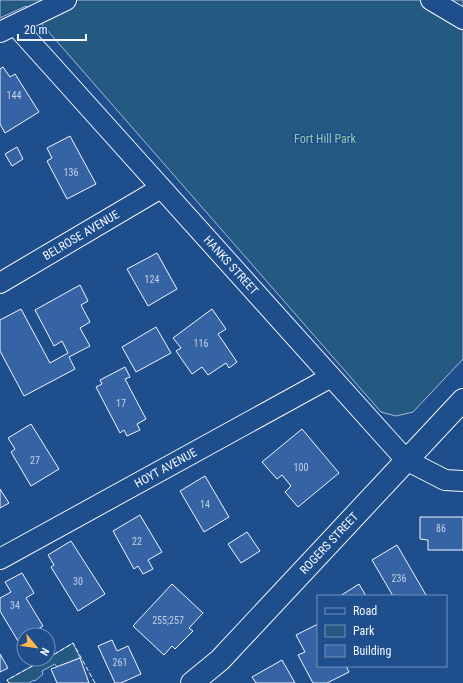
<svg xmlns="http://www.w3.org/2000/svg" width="463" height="683" font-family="'Roboto Condensed',sans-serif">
<rect width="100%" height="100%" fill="#1f4e8c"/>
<path fill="#245a82" stroke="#a8bbd7" d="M 0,0 L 463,0 L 463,359 L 413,412 L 396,416 L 381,412 L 26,6 L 0,18 Z
M 73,643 L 80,658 L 57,667 L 55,664 L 42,671 L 43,674 L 35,681 L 34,680 L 29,683 L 9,683 L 7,680 L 45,659 L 48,659 L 48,658 Z"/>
<path fill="#3563a3" stroke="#f2f6ff" d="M 3,67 L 10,77 L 15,74 L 39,112 L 5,133 L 0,124 L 0,69 Z
M 70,136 L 96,184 L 67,199 L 47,161 L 52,158 L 47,148 Z
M 17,147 L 23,159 L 12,166 L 5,154 Z
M 157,253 L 177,289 L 148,306 L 127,269 Z
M 80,285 L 88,301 L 81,305 L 90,322 L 80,328 L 90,346 L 69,357 L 75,369 L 24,396 L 0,351 L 0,320 L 21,309 L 50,363 L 68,353 L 62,341 L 54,346 L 35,310 Z
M 212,309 L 226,329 L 218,334 L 237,362 L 229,368 L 226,363 L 208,375 L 202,367 L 192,374 L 176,351 L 181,348 L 173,338 Z
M 156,327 L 171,353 L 136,372 L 122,347 Z
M 125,367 L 130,377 L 125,379 L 146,419 L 137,424 L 140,430 L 127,436 L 124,430 L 120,433 L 96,387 L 102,384 L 100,380 Z
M 31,424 L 59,469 L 31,486 L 11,452 L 15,449 L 8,438 Z
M 302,429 L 339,473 L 298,507 L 285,492 L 291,486 L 282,475 L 277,479 L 262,462 Z
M 205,476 L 229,517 L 204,532 L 180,491 Z
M 0,489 L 9,503 L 0,508 Z
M 140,515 L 162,552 L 148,560 L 153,569 L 143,574 L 138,566 L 134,569 L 113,531 Z
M 420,517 L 463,517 L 463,550 L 428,550 L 428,540 L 420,539 Z
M 247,532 L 260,551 L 241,563 L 228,544 Z
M 71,541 L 105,594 L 78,611 L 51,567 L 54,565 L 48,555 Z
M 397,545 L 426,595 L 425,596 L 393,596 L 372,560 Z
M 22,573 L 34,593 L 26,598 L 43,626 L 28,635 L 24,635 L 24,638 L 18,641 L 0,611 L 0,598 L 11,592 L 5,582 Z
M 172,584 L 203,613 L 189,628 L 193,631 L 175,649 L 172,646 L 164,655 L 133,626 Z
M 359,584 L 366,596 L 340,596 Z
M 318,624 L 318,666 L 346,666 L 349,672 L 327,683 L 313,683 L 298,655 L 305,652 L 296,635 Z
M 112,640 L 117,651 L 128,646 L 141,674 L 121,683 L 115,683 L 98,646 Z
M 0,654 L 8,668 L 0,672 Z
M 80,658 L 89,683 L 57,683 L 51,669 Z
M 282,660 L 295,683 L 256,683 L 252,677 Z"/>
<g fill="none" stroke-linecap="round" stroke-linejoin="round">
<defs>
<g id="minor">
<path d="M 431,0 L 463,19"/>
<path id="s1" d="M 15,25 L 406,460 L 445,480 L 463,481"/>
<path d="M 0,32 L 66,0"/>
<path id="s2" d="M 0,283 L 161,188"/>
<path id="s3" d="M 0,559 L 331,377"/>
</g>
<g id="tertiary">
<path id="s4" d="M 192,683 L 220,660 L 463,400"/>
</g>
</defs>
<use href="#minor" stroke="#f2f6ff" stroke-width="22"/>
<use href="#tertiary" stroke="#f2f6ff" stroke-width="24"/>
<use href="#minor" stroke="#1f4e8c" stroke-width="20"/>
<use href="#tertiary" stroke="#1f4e8c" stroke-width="22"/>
<path stroke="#f2f6ff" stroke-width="1" stroke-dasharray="5 2" stroke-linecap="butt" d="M 48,658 L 73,643 L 95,683
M 9,683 L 7,680 L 45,659"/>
</g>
<g text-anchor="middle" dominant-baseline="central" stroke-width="3" stroke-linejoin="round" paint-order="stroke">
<g font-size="10" fill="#c3d1e8">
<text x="14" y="95">144</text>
<text x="71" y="172">136</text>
<text x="152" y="279">124</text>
<text x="201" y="343">116</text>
<text x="121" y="403">17</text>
<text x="35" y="460">27</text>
<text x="301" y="467">100</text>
<text x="205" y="504">14</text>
<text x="441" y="528">86</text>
<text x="137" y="541">22</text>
<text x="399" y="578">236</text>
<text x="78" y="581">30</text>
<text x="15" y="605">34</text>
<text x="168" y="620">255;257</text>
<text x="120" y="662">261</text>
</g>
<g font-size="12" fill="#97c8a6" stroke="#1f4e8c">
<text x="325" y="139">Fort Hill Park</text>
</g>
<g font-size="12" fill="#f2f6ff" stroke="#1f4e8c">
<text stroke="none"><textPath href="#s2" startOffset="94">BELROSE AVENUE</textPath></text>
<text stroke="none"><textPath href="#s1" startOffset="323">HANKS STREET</textPath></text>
<text stroke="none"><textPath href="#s3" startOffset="189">HOYT AVENUE</textPath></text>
<text stroke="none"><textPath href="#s4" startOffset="196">ROGERS STREET</textPath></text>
</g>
</g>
<rect x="317" y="595" width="130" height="72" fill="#1f4e8c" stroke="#7391ba"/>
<rect x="325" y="608" width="20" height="6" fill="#1f4e8c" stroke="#7391ba"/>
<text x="353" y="615" font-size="12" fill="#f2f6ff">Road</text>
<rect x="325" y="625" width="20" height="12" fill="#245a82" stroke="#7391ba"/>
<text x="353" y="635" font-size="12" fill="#f2f6ff">Park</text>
<rect x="325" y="645" width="20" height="12" fill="#3563a3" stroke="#7391ba"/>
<text x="353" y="655" font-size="12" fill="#f2f6ff">Building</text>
<g transform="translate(36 647) rotate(119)"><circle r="19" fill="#1f4e8c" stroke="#7391ba"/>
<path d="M0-3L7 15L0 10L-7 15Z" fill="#ffb74d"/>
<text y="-6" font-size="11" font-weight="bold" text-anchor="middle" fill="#f2f6ff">N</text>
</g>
<path d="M18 34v6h68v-6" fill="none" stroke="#f2f6ff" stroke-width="2"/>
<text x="24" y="34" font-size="12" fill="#f2f6ff" stroke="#1f4e8c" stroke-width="3" paint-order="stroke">20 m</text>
</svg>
